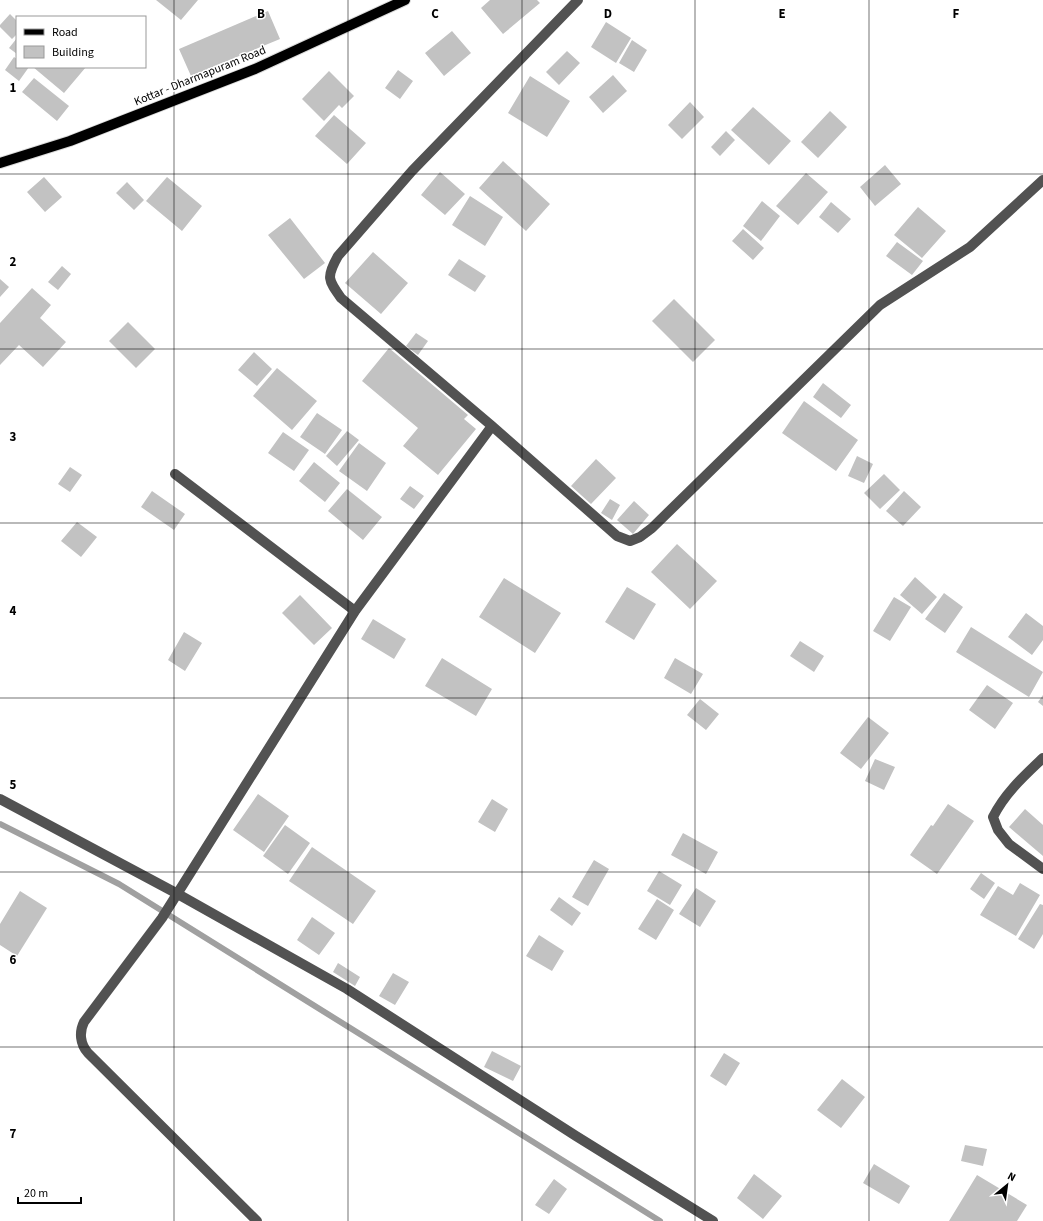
<svg xmlns="http://www.w3.org/2000/svg" width="1043" height="1221" font-family="'Source Sans 3',sans-serif">
<rect width="100%" height="100%" fill="#fff"/>
<g fill="none" stroke-linecap="round" stroke-linejoin="round">
<path stroke="#a0a0a0" stroke-width="6" d="M 0,824 L 119,884 L 660,1221"/>
</g>
<path fill="#c2c2c2" d="M 156,0 L 198,0 L 181,20 Z
M 490,0 L 537,0 L 540,3 L 503,34 L 481,8 Z
M 268,11 L 280,39 L 191,76 L 179,49 Z
M 10,14 L 17,21 L 17,34 L 12,39 L 0,27 L 0,25 Z
M 606,22 L 631,38 L 616,63 L 591,47 Z
M 452,31 L 471,53 L 444,76 L 425,53 Z
M 17,38 L 17,54 L 9,48 Z
M 632,40 L 647,50 L 634,72 L 619,63 Z
M 567,51 L 580,63 L 559,85 L 546,72 Z
M 14,57 L 17,59 L 17,67 L 29,67 L 19,81 L 5,70 Z
M 33,67 L 86,67 L 64,93 Z
M 398,70 L 413,81 L 400,99 L 385,88 Z
M 329,71 L 354,96 L 342,108 L 339,105 L 324,121 L 302,99 Z
M 613,75 L 627,91 L 603,113 L 589,97 Z
M 530,76 L 570,101 L 547,137 L 508,113 Z
M 34,78 L 69,106 L 57,121 L 22,92 Z
M 690,102 L 704,117 L 682,139 L 668,125 Z
M 753,107 L 791,141 L 769,165 L 731,130 Z
M 830,111 L 847,127 L 818,158 L 801,142 Z
M 334,115 L 366,143 L 347,164 L 315,136 Z
M 726,131 L 735,140 L 720,156 L 711,147 Z
M 503,161 L 550,204 L 526,231 L 479,188 Z
M 885,165 L 901,184 L 875,206 L 860,187 Z
M 440,172 L 465,194 L 445,215 L 421,195 Z
M 806,173 L 828,192 L 798,225 L 776,206 Z
M 44,177 L 62,197 L 45,212 L 27,192 Z
M 167,177 L 202,206 L 182,231 L 146,201 Z
M 127,182 L 144,200 L 134,210 L 116,193 Z
M 470,196 L 503,217 L 485,246 L 452,225 Z
M 762,201 L 780,216 L 761,241 L 743,226 Z
M 831,202 L 851,219 L 838,233 L 819,217 Z
M 918,207 L 946,231 L 922,258 L 894,235 Z
M 290,218 L 325,263 L 304,279 L 268,235 Z
M 743,229 L 764,248 L 753,260 L 732,241 Z
M 897,242 L 923,261 L 912,275 L 886,256 Z
M 373,252 L 408,283 L 381,314 L 345,283 Z
M 459,259 L 486,276 L 475,292 L 448,275 Z
M 62,266 L 71,274 L 58,290 L 48,282 Z
M 0,279 L 9,287 L 0,297 Z
M 32,288 L 51,305 L 40,318 L 66,342 L 43,367 L 19,345 L 0,365 L 0,323 Z
M 674,299 L 715,340 L 693,362 L 652,321 Z
M 128,322 L 155,349 L 136,368 L 109,341 Z
M 416,333 L 428,341 L 418,355 L 406,346 Z
M 389,348 L 468,415 L 464,419 L 476,429 L 438,475 L 403,446 L 418,428 L 362,381 Z
M 254,352 L 272,369 L 257,386 L 238,370 Z
M 277,368 L 317,401 L 292,430 L 253,396 Z
M 823,383 L 851,405 L 841,418 L 813,397 Z
M 804,401 L 858,440 L 836,471 L 782,433 Z
M 317,413 L 342,430 L 325,454 L 300,437 Z
M 347,431 L 359,440 L 337,466 L 326,456 Z
M 283,432 L 309,450 L 294,471 L 268,453 Z
M 359,443 L 386,463 L 367,491 L 339,471 Z
M 857,456 L 873,464 L 864,483 L 848,476 Z
M 596,459 L 616,478 L 591,504 L 571,486 Z
M 314,462 L 340,483 L 325,502 L 299,481 Z
M 70,467 L 82,475 L 70,492 L 58,484 Z
M 884,474 L 900,490 L 880,509 L 864,493 Z
M 410,486 L 424,496 L 414,509 L 400,499 Z
M 347,489 L 382,517 L 363,540 L 328,511 Z
M 152,491 L 185,514 L 174,530 L 141,507 Z
M 904,491 L 921,507 L 903,526 L 886,511 Z
M 610,499 L 620,505 L 612,520 L 601,513 Z
M 634,501 L 649,515 L 633,534 L 617,520 Z
M 77,522 L 97,537 L 81,557 L 61,541 Z
M 677,544 L 717,581 L 690,609 L 651,572 Z
M 915,577 L 937,597 L 922,614 L 900,595 Z
M 504,578 L 561,613 L 535,653 L 479,617 Z
M 627,587 L 656,604 L 634,640 L 605,622 Z
M 944,593 L 963,607 L 945,633 L 925,619 Z
M 300,595 L 332,628 L 314,645 L 282,613 Z
M 894,597 L 911,607 L 890,641 L 873,631 Z
M 1026,613 L 1043,626 L 1043,640 L 1032,655 L 1008,637 Z
M 373,619 L 406,639 L 394,659 L 361,639 Z
M 971,627 L 1043,672 L 1029,697 L 956,652 Z
M 184,632 L 202,643 L 185,671 L 168,660 Z
M 800,641 L 824,656 L 814,672 L 790,656 Z
M 442,658 L 492,689 L 476,716 L 425,686 Z
M 675,658 L 703,674 L 691,694 L 664,678 Z
M 987,685 L 1013,703 L 995,729 L 969,710 Z
M 1043,695 L 1043,706 L 1038,702 Z
M 700,699 L 719,714 L 706,730 L 687,715 Z
M 868,717 L 889,733 L 861,769 L 840,753 Z
M 875,759 L 895,767 L 884,790 L 865,781 Z
M 258,794 L 289,816 L 264,852 L 233,830 Z
M 492,799 L 508,809 L 495,832 L 478,822 Z
M 948,804 L 974,821 L 937,874 L 910,855 L 931,825 L 933,826 Z
M 1025,809 L 1043,825 L 1043,856 L 1009,827 Z
M 285,825 L 310,843 L 288,874 L 263,856 Z
M 683,833 L 718,852 L 706,874 L 671,855 Z
M 312,847 L 376,891 L 353,924 L 289,881 Z
M 594,860 L 609,869 L 588,906 L 572,897 Z
M 659,871 L 682,885 L 670,905 L 647,891 Z
M 981,873 L 995,883 L 984,899 L 970,889 Z
M 1020,883 L 1040,895 L 1016,936 L 980,915 L 998,886 L 1013,895 Z
M 696,888 L 716,901 L 700,927 L 679,914 Z
M 20,891 L 47,908 L 17,956 L 0,945 L 0,924 Z
M 559,897 L 581,913 L 572,926 L 550,910 Z
M 657,899 L 674,910 L 656,940 L 638,929 Z
M 1040,904 L 1043,905 L 1043,934 L 1034,949 L 1018,939 Z
M 312,917 L 335,933 L 319,955 L 297,940 Z
M 539,935 L 564,951 L 552,971 L 526,956 Z
M 338,963 L 360,977 L 355,986 L 333,972 Z
M 393,973 L 409,982 L 395,1005 L 379,996 Z
M 492,1051 L 521,1066 L 513,1081 L 484,1067 Z
M 724,1053 L 740,1063 L 726,1086 L 710,1076 Z
M 842,1079 L 865,1097 L 841,1128 L 817,1110 Z
M 965,1145 L 987,1149 L 983,1166 L 961,1161 Z
M 874,1164 L 910,1186 L 899,1204 L 863,1183 Z
M 754,1174 L 782,1196 L 763,1219 L 737,1198 Z
M 977,1175 L 1027,1205 L 1017,1221 L 949,1221 Z
M 554,1179 L 567,1189 L 549,1214 L 535,1205 Z"/>
<g fill="none" stroke-linecap="round" stroke-linejoin="round">
<defs>
<path id="major" d="M 0,163 L 70,141 L 255,69 L 405,0"/>
</defs>
<use href="#major" stroke="#dbdbdb" stroke-width="12"/>
<path stroke="#525252" stroke-width="10" d="M 578,0 L 412,171 L 338,256 C 326,277 328,280 341,298 L 492,426 L 617,536 L 630,541 L 640,537 L 652,528 L 880,305 L 970,247 L 1043,180
M 175,474 L 355,611
M 1043,758 C 1024,776 1005,793 993,817 L 998,830 L 1009,844 L 1043,869
M 0,799 L 176,893 L 347,989 L 576,1136 L 713,1221
M 257,1221 L 88,1053 C 80,1044 79,1032 84,1022 L 162,918 L 355,611 L 492,426"/>
<use href="#major" stroke="#000" stroke-width="10"/>
</g>
<path fill="none" stroke="#000" stroke-width="1" stroke-opacity="0.55" d="M 174,0 L 174,1221M 348,0 L 348,1221M 522,0 L 522,1221M 695,0 L 695,1221M 869,0 L 869,1221M 0,174 L 1043,174M 0,349 L 1043,349M 0,523 L 1043,523M 0,698 L 1043,698M 0,872 L 1043,872M 0,1047 L 1043,1047"/>
<g text-anchor="middle" dominant-baseline="central" stroke-width="3" stroke-linejoin="round" paint-order="stroke">
<g font-size="12" fill="#000" stroke="#fff">
<text transform="translate(200 76) rotate(-22)">Kottar - Dharmapuram Road</text>
</g>
</g>
<g font-size="13" text-anchor="middle" font-weight="bold" fill="#000" stroke="#fff" stroke-width="3" stroke-linejoin="round" paint-order="stroke">
<text x="261" y="18">B</text>
<text x="435" y="18">C</text>
<text x="608" y="18">D</text>
<text x="782" y="18">E</text>
<text x="956" y="18">F</text>
<text x="13" y="92">1</text>
<text x="13" y="266">2</text>
<text x="13" y="441">3</text>
<text x="13" y="615">4</text>
<text x="13" y="789">5</text>
<text x="13" y="964">6</text>
<text x="13" y="1138">7</text>
</g>
<rect x="16" y="16" width="130" height="52" fill="#ffffff" stroke="#999999"/>
<rect x="24" y="29" width="20" height="6" fill="#000000" stroke="#999999"/>
<text x="52" y="36" font-size="12" fill="#000000">Road</text>
<rect x="24" y="46" width="20" height="12" fill="#c2c2c2" stroke="#999999"/>
<text x="52" y="56" font-size="12" fill="#000000">Building</text>
<g transform="translate(1007 1185) rotate(29)" stroke="#ffffff" stroke-width="3" paint-order="stroke">
<path d="M0-3L7 15L0 10L-7 15Z" fill="#000000"/>
<text y="-6" font-size="11" font-weight="bold" text-anchor="middle" fill="#000000">N</text>
</g>
<path d="M18 1197v6h63v-6" fill="none" stroke="#000000" stroke-width="2"/>
<text x="24" y="1197" font-size="12" fill="#000000" stroke="#ffffff" stroke-width="3" paint-order="stroke">20 m</text>
</svg>
